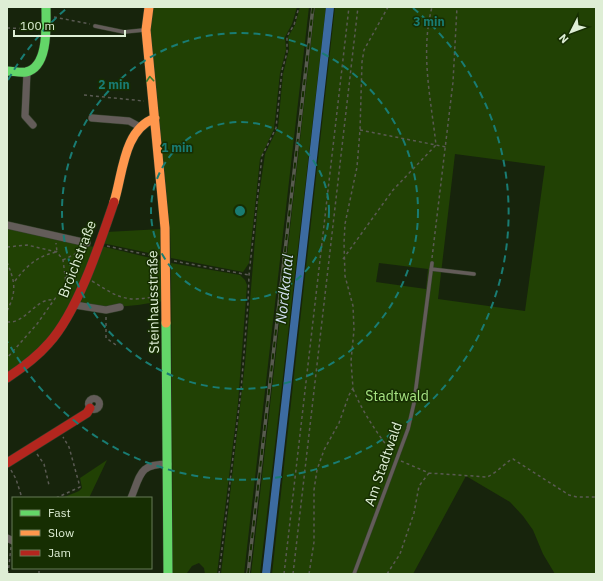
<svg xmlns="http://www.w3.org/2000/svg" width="603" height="581" font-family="'IBM Plex Sans',sans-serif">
<rect width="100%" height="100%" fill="#17240c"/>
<path fill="#214104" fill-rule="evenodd" d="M 153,7 L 297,7 L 292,24 L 285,37 L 286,50 L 280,73 L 274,129 L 260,159 L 249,263 L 243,272 L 171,258 L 170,229 L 150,25 Z
M 300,7 L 309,7 L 244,574 L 221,574 L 245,363 L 258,202 L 265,154 L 278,127 L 283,74 L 289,49 L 288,37 L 295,25 Z
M 315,7 L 326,7 L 260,574 L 251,574 Z
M 335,7 L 596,7 L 596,574 L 555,574 L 543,554 L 533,530 L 523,516 L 510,502 L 466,476 L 413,574 L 272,574 ZM 455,154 L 545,166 L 525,311 L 438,299 ZM 379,263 L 428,269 L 426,289 L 376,282 Z
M 7,228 L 94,247 L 72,306 L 45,344 L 7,375 Z
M 162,229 L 163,256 L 102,243 L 106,232 Z
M 101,246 L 163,261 L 164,301 C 131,306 114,310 81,302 Z
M 171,263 L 240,275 L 245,280 L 247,285 L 238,403 L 217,574 L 205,574 L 204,568 L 199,563 L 192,566 L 187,573 L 173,574 Z
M 107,460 L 89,498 L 62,498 L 79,491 L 82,488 L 80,478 Z"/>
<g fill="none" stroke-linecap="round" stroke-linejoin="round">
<path stroke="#3c6ba1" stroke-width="8" d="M 266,574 L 330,7"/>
<defs>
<path id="lane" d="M 95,26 L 124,32 L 144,30
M 431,269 L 474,274
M 354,574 L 408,429 L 414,403 L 432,263"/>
<path id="street" d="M 27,72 L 25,116 L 33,125
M 92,118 L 129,121 L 140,127
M 7,225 L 87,243
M 75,305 L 106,310 L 120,307
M88.5 404a5.5 5.5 0 1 1 11 0a5.5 5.5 0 1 1-11 0Z
M 131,498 C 141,474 139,464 168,464
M 7,538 L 13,541"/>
<path id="fast" d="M 7,71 C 13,71 20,73 26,72 C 49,67 46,25 46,7
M 166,323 L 168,574"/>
<path id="slow" d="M 149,7 L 146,30 L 165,228 L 166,323
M 114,202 C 123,174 123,130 155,118"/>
<path id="jam" d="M 7,378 C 22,368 37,357 49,343 C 78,311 100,243 114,202
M 7,463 L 87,413 L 90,408"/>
</defs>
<use href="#lane" stroke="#333f2a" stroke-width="4.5"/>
<use href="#street" stroke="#333f2a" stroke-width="8"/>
<use href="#fast" stroke="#333f2a" stroke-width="10"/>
<use href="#slow" stroke="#333f2a" stroke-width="10"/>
<use href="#jam" stroke="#333f2a" stroke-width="10"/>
<path stroke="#5a5a53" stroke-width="1.5" stroke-dasharray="3 3" stroke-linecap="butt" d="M 54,17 L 90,24
M 7,28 L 37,29
M 84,95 L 144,101
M 360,130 L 446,147
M 107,246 L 157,257
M 7,247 L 27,245 L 57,252 L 63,260 L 66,283 L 37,324 L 7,358
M 432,258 L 453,82 L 457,7
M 343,259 L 393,190 L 436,145 C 431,99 420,53 432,7
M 63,260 L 83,250
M 174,261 L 249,275
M 7,262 C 15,282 17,291 7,311
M 66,276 L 78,275
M 15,281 C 26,266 39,255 57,252 L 56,243
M 92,281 C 107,290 118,299 135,299 C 143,299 150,297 157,297
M 106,317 L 106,338 L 116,345
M 7,322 C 26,324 36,297 54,300
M 151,344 L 151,339 L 158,339
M 353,389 C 363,413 377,433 393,454
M 37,454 L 44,464 L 49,485
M 401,461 L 429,473 L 487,477 C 497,473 509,459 513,459 L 569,495 L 577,497 L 596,497
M 11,470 L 16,479 L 22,498
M 56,498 L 80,487 L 69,447 L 63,437
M 8,574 L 11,547
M 39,574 L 39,568
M 219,574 L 241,390 L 248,303 L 249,275 L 262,156 L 276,128 L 282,70 L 287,53 L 287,36 L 294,25 L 299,7
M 284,574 L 349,7
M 293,574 L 358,7
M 309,574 L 314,542 L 314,490 L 317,470 L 324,450 L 339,423 L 349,395 L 353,388 L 351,361 L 354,330 L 353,306 L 345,276 L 344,243 L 345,224 L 357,167 L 360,130 L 362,62 L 364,50 L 388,7
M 387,574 L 400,554 L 414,513 L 419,486 L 429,473"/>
<use href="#lane" stroke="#635c59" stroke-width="3.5"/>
<use href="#street" stroke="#635c59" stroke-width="7"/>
<use href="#fast" stroke="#63d668" stroke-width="9"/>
<use href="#slow" stroke="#ff974d" stroke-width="9"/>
<use href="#jam" stroke="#b3261e" stroke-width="9"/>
<defs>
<path id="rail" d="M 248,574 L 313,7"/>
</defs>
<use href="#rail" stroke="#585b4f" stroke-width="3.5"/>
<use href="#rail" stroke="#162e02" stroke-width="2" stroke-dasharray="6" stroke-linecap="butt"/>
</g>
<defs><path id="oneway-chevron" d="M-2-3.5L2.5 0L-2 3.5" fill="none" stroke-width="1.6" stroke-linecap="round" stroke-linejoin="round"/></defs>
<use stroke="#397a30" href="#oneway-chevron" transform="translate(150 79) rotate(-95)"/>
<g fill="none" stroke="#197c73" stroke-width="2" stroke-dasharray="7 5">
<circle cx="240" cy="211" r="89"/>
<circle cx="240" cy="211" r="178"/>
<path d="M8 80A267 267 0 0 1 67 8M413 8A267 267 0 1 1 8 342"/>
</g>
<g text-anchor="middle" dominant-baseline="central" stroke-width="3" stroke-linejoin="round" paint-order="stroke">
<g font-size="14" fill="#deeed5" stroke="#162e02">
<text transform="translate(77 259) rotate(-69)">Broichstraße</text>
<text transform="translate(153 302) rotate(-91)">Steinhausstraße</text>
<text transform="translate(383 464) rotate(-71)">Am Stadtwald</text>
</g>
<g font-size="14" fill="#a8e483" stroke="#162e02">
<text x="397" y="396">Stadtwald</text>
</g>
<g font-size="15" font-style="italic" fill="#d3e0f2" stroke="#162e02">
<text transform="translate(284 289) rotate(-84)">Nordkanal</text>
</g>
</g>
<circle cx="240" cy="211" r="6" fill="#197c73" stroke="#162e02" stroke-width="2"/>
<g font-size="12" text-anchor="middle" font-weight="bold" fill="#197c73" stroke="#162e02" stroke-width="3" stroke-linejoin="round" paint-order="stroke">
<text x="429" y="26">3 min</text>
<text x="114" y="89">2 min</text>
<text x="177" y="152">1 min</text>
</g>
<rect width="603" height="581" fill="none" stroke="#deeed5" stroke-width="16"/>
<rect x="12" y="497" width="140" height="72" fill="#162e02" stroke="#667b56"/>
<rect x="20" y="510" width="20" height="6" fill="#63d668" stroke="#667b56"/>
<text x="48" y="517" font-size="12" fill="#deeed5">Fast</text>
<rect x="20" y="530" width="20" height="6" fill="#ff974d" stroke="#667b56"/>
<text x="48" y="537" font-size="12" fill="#deeed5">Slow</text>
<rect x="20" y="550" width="20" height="6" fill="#b3261e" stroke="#667b56"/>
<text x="48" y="557" font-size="12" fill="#deeed5">Jam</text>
<g transform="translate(571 32) rotate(228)" stroke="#162e02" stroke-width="3" paint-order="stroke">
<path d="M0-3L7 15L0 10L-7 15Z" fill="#deeed5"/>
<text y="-6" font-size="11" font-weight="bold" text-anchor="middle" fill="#deeed5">N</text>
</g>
<path d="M14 30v6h111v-6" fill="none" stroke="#deeed5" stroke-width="2"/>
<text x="20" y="30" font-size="12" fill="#deeed5" stroke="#162e02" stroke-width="3" paint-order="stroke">100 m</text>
</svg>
